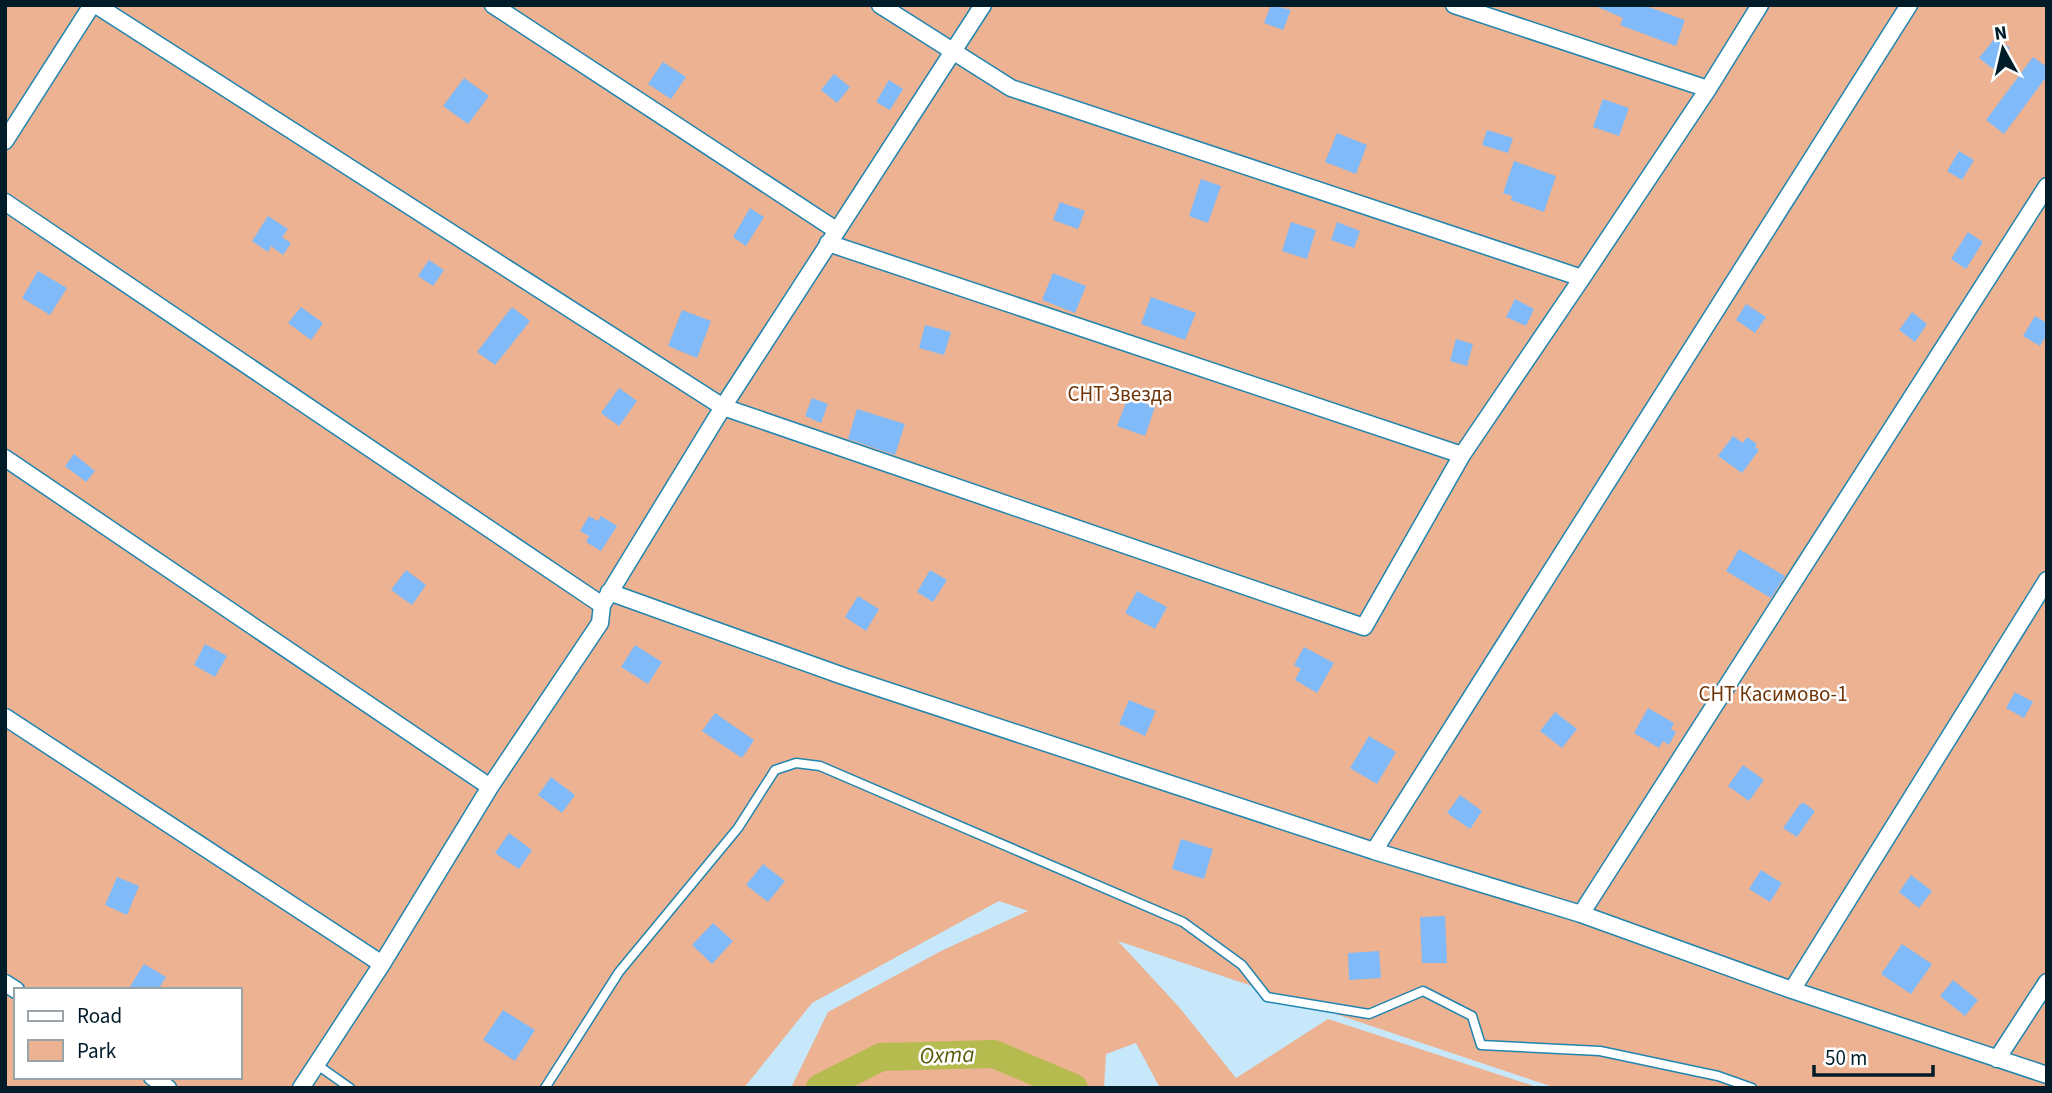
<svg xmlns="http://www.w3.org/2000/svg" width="2052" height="1093" font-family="'Source Sans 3',sans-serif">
<rect width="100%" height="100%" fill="#c6e8fa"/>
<path fill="#ecb291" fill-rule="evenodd" d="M 5,5 L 2047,5 L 2047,1088 L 1556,1088 L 1118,941 L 1179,1007 L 1236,1078 L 1328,1019 L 1540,1088 L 1160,1088 L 1136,1043 L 1106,1054 L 1104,1088 L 791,1088 L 828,1012 L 941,951 L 1028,911 L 999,901 L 812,1003 L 744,1088 L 5,1088 ZM 16,990 L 240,990 L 240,1077 L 16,1077 Z"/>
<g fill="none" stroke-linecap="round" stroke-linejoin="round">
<path stroke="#b6bb50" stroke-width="28" d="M 820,1088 L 881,1057 L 994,1054 L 1074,1088"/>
</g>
<path fill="#81baf8" d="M 1271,5 L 1291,10 L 1283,30 L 1264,23 Z
M 1593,5 L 1643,5 L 1685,20 L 1676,46 L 1620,25 L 1623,18 Z
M 1996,37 L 2010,48 L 1993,69 L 1979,58 Z
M 2033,57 L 2047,67 L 2047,76 L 2004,134 L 1986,120 Z
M 663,62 L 686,77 L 671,99 L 648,84 Z
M 834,74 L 850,87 L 837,103 L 821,90 Z
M 464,78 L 489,96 L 468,124 L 443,106 Z
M 889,80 L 903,89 L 890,110 L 876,102 Z
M 1603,99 L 1629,108 L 1619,136 L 1593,127 Z
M 1487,130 L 1513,138 L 1508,153 L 1482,145 Z
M 1337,133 L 1367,145 L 1356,174 L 1325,162 Z
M 1959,151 L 1974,160 L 1962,180 L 1947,171 Z
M 1514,161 L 1556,176 L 1544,212 L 1511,200 L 1512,196 L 1503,193 Z
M 1201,179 L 1221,186 L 1208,223 L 1189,216 Z
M 1060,202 L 1085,211 L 1078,229 L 1053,220 Z
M 750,208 L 764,217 L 746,246 L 733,237 Z
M 268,216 L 288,229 L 282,237 L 291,243 L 283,255 L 271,246 L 268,252 L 252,241 Z
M 1291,222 L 1316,230 L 1307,259 L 1282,251 Z
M 1337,222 L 1360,231 L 1354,248 L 1331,240 Z
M 1968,232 L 1983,242 L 1966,269 L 1951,259 Z
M 429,260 L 444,270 L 433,286 L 418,276 Z
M 38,271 L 67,288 L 50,315 L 22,298 Z
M 1053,273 L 1086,286 L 1075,313 L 1042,300 Z
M 1151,297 L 1196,313 L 1185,340 L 1141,324 Z
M 1515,299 L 1534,309 L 1526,326 L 1506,317 Z
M 1746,304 L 1766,317 L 1755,333 L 1736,320 Z
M 301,307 L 323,323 L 311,340 L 288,323 Z
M 512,307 L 530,321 L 495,365 L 477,352 Z
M 682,310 L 711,321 L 697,358 L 668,346 Z
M 1912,312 L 1927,324 L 1915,342 L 1899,330 Z
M 2035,316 L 2047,323 L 2047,334 L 2040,346 L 2023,336 Z
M 925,325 L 951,332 L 944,355 L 919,348 Z
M 1456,339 L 1473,344 L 1467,366 L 1450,361 Z
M 619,388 L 637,401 L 619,426 L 601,413 Z
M 1128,397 L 1155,407 L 1145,436 L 1117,426 Z
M 812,398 L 828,404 L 821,423 L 805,416 Z
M 857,409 L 905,424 L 895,455 L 848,439 Z
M 1733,436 L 1743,443 L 1747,437 L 1757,444 L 1755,447 L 1759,450 L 1742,473 L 1718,456 Z
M 74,454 L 95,471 L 86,482 L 65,466 Z
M 589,516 L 598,521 L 601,516 L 617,526 L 601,551 L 586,542 L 589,536 L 580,531 Z
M 1739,549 L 1785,576 L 1771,598 L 1726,571 Z
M 406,570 L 426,585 L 412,605 L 391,590 Z
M 930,570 L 947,580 L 933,602 L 917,592 Z
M 1137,591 L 1167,607 L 1155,629 L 1125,613 Z
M 858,596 L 879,609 L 866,631 L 845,617 Z
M 205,644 L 227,656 L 215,677 L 194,665 Z
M 635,645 L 662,662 L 648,684 L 621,667 Z
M 1304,647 L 1334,663 L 1317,693 L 1295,680 L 1301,669 L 1294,665 Z
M 2015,692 L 2033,702 L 2024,718 L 2006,708 Z
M 1129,700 L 1156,711 L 1145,736 L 1119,724 Z
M 1648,708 L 1674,723 L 1671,729 L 1676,732 L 1669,745 L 1663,741 L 1659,748 L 1634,733 Z
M 1555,712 L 1577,729 L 1562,748 L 1540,731 Z
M 715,713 L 754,740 L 742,758 L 702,731 Z
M 1369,736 L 1396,752 L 1377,784 L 1350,768 Z
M 1743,765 L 1764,780 L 1749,801 L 1728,786 Z
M 551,777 L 575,795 L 562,813 L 538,795 Z
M 1460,795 L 1482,811 L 1470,829 L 1447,813 Z
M 1804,803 L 1815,811 L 1797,837 L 1783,828 L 1800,804 Z
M 509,833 L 532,850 L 519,869 L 495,853 Z
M 1181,839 L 1213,849 L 1204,879 L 1172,869 Z
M 763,864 L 785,881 L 768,902 L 746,885 Z
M 1761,870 L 1782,883 L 1770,902 L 1749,889 Z
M 1911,875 L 1932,891 L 1919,908 L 1899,892 Z
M 117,877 L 139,886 L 127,915 L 105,905 Z
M 1445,916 L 1447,963 L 1422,963 L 1420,917 Z
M 713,923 L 733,941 L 712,964 L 692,945 Z
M 1902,944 L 1932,964 L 1911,994 L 1881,974 Z
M 1379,951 L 1381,978 L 1349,980 L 1348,953 Z
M 144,964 L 166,977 L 158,990 L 128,990 Z
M 1953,980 L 1978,1000 L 1965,1016 L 1940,996 Z
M 503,1010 L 535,1030 L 515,1061 L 483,1040 Z"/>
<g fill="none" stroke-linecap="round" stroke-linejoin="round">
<defs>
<path id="lane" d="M 316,1064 L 350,1088
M 545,1088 L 619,972 L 738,828 L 775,770 L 796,763 L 820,766 L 1183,922 L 1242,965 L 1267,997 L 1369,1014 L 1423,991 L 1472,1016 L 1481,1045 L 1600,1051 L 1718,1076 L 1752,1088"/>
<path id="street" d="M 96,5 L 723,407 L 1364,627 L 1462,455 L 828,243
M 493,5 L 836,230
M 880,5 L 1011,88 L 1582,278 L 1708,89 L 1454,5
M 1708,89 L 1760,5
M 5,141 L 92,5
M 5,202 L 602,605
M 1462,455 L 1582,278
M 5,458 L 490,787
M 609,592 L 843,676 L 1374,851 L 1909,5
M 5,717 L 382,964
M 1374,851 L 1581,914 L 2047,186
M 1581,914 L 1792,990 L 2047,580
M 5,983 L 16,990
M 1792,990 L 2047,1075
M 1997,1059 L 2047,982
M 152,1077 L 168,1088
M 301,1088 L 382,964 L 490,787 L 600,623 L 602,605 L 723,407 L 983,5"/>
</defs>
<use href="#lane" stroke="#2085af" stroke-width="11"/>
<use href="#street" stroke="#2085af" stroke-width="19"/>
<use href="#lane" stroke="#fff" stroke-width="8"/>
<use href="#street" stroke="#fff" stroke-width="16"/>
</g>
<g text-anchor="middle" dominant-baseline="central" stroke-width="5" stroke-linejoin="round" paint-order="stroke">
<g font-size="21" fill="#6f3509" stroke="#fff">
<text x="1120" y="394">СНТ Звезда</text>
<text x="1773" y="694">СНТ Касимово-1</text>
</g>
<g font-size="23" font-style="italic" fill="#5a5c0a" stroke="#fff">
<text transform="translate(947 1055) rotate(-2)">Охта</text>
</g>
</g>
<rect width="2052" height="1093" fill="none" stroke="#001c29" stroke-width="14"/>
<rect x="14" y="988" width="228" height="91" fill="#ffffff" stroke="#99a4a9" stroke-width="2"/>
<rect x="28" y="1011" width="35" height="10" fill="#ffffff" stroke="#99a4a9" stroke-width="2"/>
<text x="77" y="1023" font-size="21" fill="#001c29">Road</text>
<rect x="28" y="1040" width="35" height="21" fill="#ecb291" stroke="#99a4a9" stroke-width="2"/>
<text x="77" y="1058" font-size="21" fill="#001c29">Park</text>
<g transform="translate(2003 49) rotate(352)" stroke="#ffffff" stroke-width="5" paint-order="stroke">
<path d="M0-5L12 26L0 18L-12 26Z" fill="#001c29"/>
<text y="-10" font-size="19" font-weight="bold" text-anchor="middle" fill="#001c29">N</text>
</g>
<path d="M1814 1065v10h119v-10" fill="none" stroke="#001c29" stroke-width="3.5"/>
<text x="1825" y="1065" font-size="21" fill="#001c29" stroke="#ffffff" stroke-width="5" paint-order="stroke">50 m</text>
</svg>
